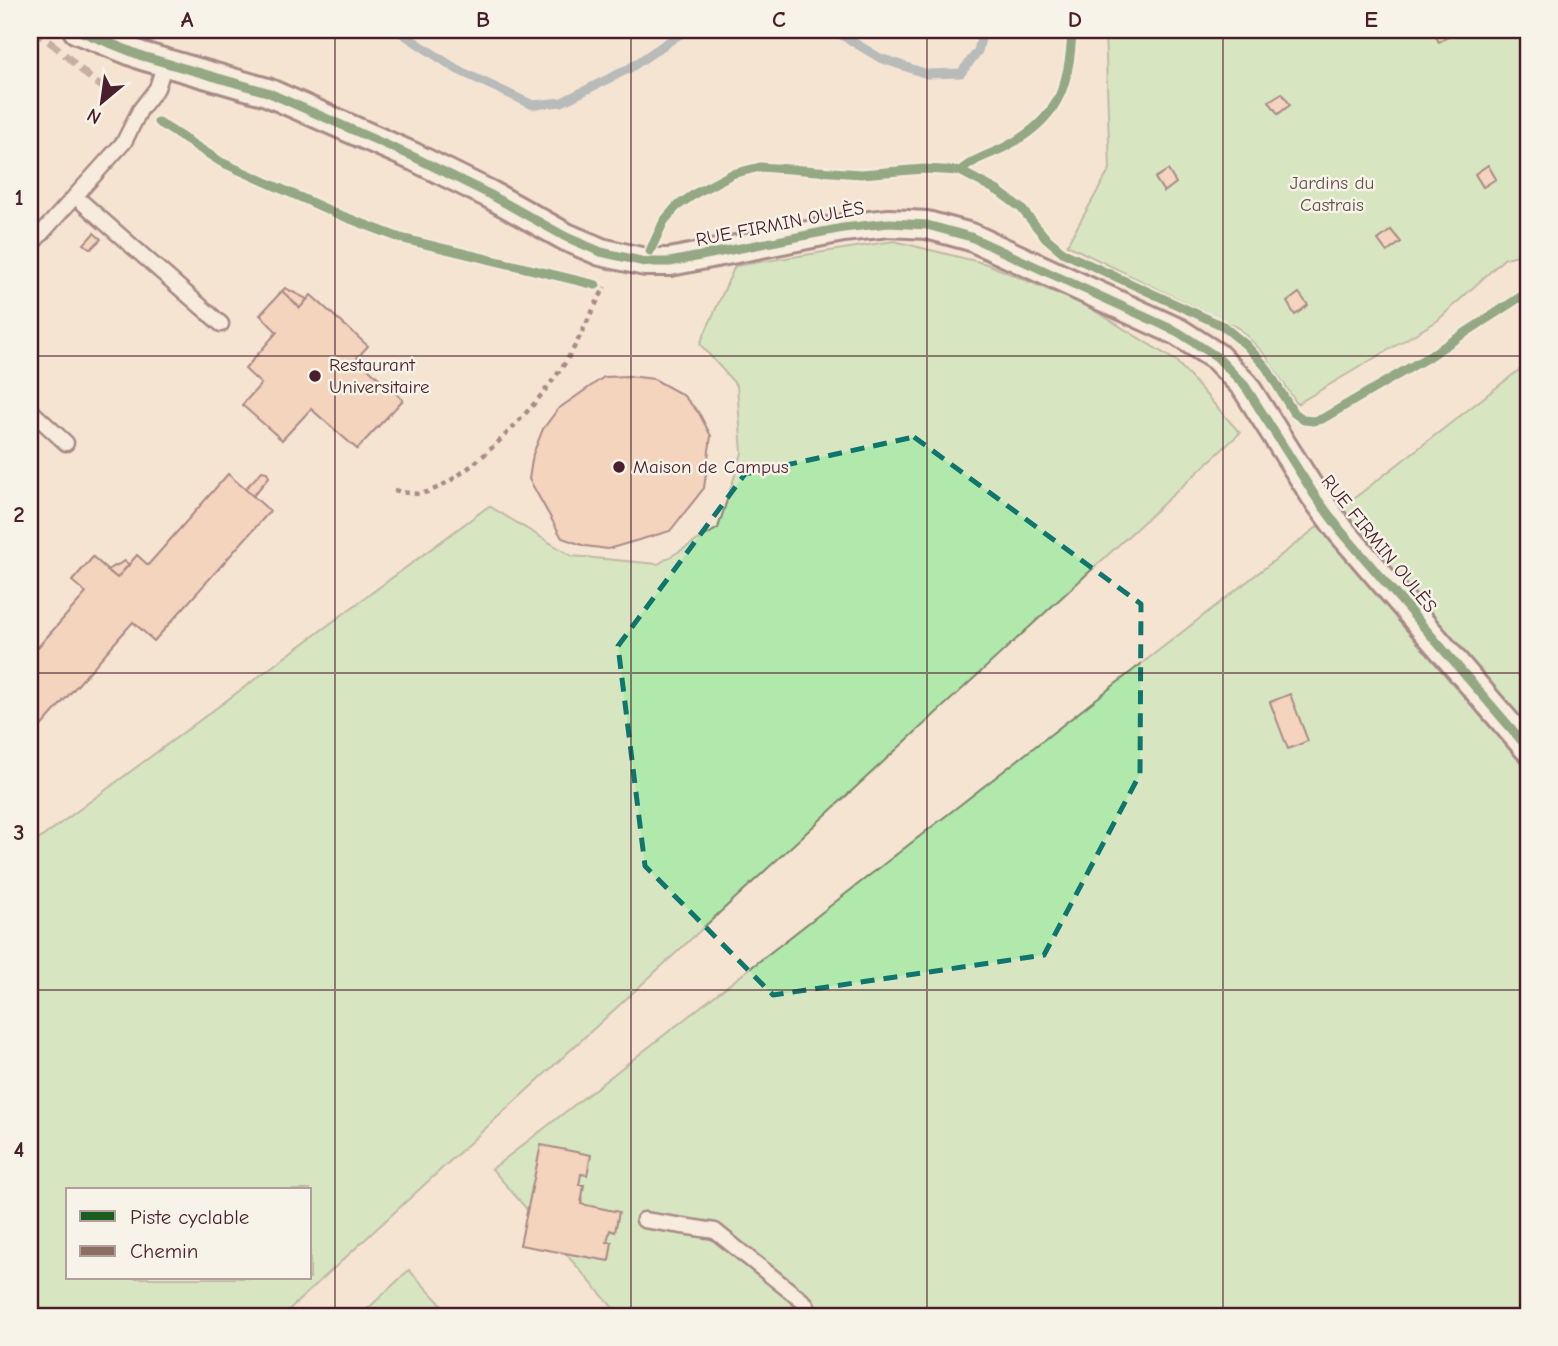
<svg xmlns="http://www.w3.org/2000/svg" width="1558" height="1346" font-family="'Comic Neue',sans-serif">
<rect width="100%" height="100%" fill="#f6e4d3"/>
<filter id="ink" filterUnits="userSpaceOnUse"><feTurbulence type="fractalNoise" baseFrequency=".0143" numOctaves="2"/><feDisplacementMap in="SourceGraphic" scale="14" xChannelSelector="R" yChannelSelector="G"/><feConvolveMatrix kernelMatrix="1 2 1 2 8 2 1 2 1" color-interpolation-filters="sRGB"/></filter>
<g filter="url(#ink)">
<path fill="#b1e9ac" stroke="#7e846c" stroke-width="2" fill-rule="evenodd" d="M 1105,30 L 1528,30 L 1528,253 L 1505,258 L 1437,321 L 1297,404 L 1266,356 L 1239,328 L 1067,245 L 1110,169 Z
M 894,241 L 987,264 L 1087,306 L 1176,361 L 1240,433 L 282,1316 L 30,1316 L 30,846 L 489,506 L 572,556 L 658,564 L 718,528 L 742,453 L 737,386 L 700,344 L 735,266 ZM 68,1190 L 310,1190 L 310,1278 L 68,1278 Z
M 1528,363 L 1528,1316 L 620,1316 L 492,1169 Z
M 409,1270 L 452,1316 L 360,1316 Z"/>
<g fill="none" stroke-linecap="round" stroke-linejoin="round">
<path stroke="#6c8999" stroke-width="9" d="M 397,30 L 458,70 L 533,105 L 562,102 L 630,68 L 686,30
M 833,30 L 880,58 L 927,74 L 961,73 L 978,51 L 983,30"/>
</g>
<path fill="#f2c1a3" stroke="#4a1f2b" stroke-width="2" d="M 1432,30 L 1450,30 L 1453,34 L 1439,42 Z
M 1282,93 L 1290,105 L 1278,114 L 1269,101 Z
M 1488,165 L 1496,179 L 1483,187 L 1475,174 Z
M 1168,170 L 1176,183 L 1164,192 L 1155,178 Z
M 1391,230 L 1401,242 L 1387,252 L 1378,240 Z
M 94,233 L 101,239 L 91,249 L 84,244 Z
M 285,288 L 307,299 L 300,308 L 282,291 Z
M 282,291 L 300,308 L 311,295 L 368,346 L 357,358 L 403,400 L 357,449 L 311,409 L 282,440 L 242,405 L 261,384 L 245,369 L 277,332 L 260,315 Z
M 1299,293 L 1308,305 L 1295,315 L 1287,302 Z
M 629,376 L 654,379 L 683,395 L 699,413 L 711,436 L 704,488 L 670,531 L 608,549 L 585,546 L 562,538 L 529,479 L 533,454 L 543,429 L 558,409 L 604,377 Z
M 262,471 L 267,472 L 269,477 L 253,496 L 245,489 Z
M 228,474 L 270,511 L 154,641 L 133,622 L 37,731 L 30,725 L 30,656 L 86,593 L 72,581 L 93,557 L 117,578 L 137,555 L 148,565 Z
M 125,561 L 129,565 L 117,578 L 107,570 Z
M 1290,694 L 1308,741 L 1288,749 L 1270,702 Z
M 541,1145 L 591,1155 L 587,1175 L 581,1174 L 579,1185 L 584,1185 L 581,1204 L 619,1212 L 615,1232 L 610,1230 L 607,1242 L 612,1242 L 609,1261 L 520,1245 Z"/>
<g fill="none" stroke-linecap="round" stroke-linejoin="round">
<defs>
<path id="lane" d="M 76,197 L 221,324
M 30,246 L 124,142 L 140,110 L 157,88 L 165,63
M 30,410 L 66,443
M 644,1220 L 715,1231 L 805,1303 L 811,1316"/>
<path id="street" d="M 77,30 L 142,56 L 267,92 L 414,157 L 491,195 L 566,237 L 601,252 L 645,262 L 670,262 L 843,228 L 889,223 L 927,225 L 971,237 L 1178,332 L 1217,357 L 1245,386 L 1315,496 L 1341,531 L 1528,748"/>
</defs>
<use href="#lane" stroke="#4a1f2b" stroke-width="19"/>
<use href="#street" stroke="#4a1f2b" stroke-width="32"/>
<path stroke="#4a1f2b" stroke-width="4.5" stroke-dasharray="5 5" stroke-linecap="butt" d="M 394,490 C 407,493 418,496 430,491 C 476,473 538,404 565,363 C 580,339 591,312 605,287"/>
<use href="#lane" stroke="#f7f3e8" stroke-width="14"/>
<use href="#street" stroke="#f7f3e8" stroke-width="26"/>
<path stroke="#8d6e63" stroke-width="7" stroke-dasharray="14 7" stroke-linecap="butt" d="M 30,31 C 63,44 83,80 115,94"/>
<defs>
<path id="cycleway" d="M 77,30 L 142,56 L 267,92 L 414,157 L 491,195 L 566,237 L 601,252 L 645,262 L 670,262 L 843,228 L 889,223 L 927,225 L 971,237 L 1178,332 L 1217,357 L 1245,386 L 1315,496 L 1341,531 L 1528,748
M 158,122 L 221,162 L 340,215 L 400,238 L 596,285
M 960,171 C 977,157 985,157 1003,148 C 1057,121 1070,88 1072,30
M 650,251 L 664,221 L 676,207 L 696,193 L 732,174 L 760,167 L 861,174 L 924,169 L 960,171 L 998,191 L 1021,208 L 1045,237 L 1064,253 L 1223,326 L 1246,345 L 1266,367 L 1293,412 L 1304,420 L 1313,421 L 1322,419 L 1428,357 L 1528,292"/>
</defs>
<use href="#cycleway" stroke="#f7f3e8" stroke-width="13"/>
<use href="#cycleway" stroke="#1b5e20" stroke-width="9"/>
</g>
</g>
<path d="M0 0H1558V1346H0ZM 914,437 L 1141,604 L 1140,774 L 1044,955 L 773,995 L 645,866 L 618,646 L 745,474 Z" fill="#f6e4d3" fill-opacity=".55" fill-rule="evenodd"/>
<path fill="none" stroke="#0f766e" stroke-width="5" stroke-dasharray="14 9" stroke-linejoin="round" d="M 914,437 L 1141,604 L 1140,774 L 1044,955 L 773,995 L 645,866 L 618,646 L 745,474 Z"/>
<path fill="none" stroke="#4a1f2b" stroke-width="2" stroke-opacity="0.55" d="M 335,30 L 335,1316M 631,30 L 631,1316M 927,30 L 927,1316M 1223,30 L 1223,1316M 30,356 L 1528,356M 30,673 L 1528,673M 30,990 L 1528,990"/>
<g fill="#4a1f2b" stroke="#f7f3e8" stroke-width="2.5">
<circle cx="315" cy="376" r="7"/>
<circle cx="619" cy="467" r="7"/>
</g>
<g text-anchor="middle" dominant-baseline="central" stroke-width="5" stroke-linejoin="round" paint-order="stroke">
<g font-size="19" fill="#64524b" stroke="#f7f3e8">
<text x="1332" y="183">Jardins du<tspan x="1332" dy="22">Castrais</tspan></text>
</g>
<g font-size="19" fill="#4a1f2b" stroke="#f7f3e8">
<text transform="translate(780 224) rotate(-11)">RUE FIRMIN OULÈS</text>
<text transform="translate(1379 544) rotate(51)">RUE FIRMIN OULÈS</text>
</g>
<g font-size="19" fill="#4a1f2b" stroke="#f7f3e8" text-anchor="start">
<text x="329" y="365">Restaurant<tspan x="329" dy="22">Universitaire</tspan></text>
<text x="633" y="467">Maison de Campus</text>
</g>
</g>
<rect width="1558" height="1346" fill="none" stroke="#f7f3e8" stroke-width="77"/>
<rect x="66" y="1188" width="245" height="91" fill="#f7f3e8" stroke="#b29e9c" stroke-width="2"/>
<rect x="80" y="1211" width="35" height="10" fill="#1b5e20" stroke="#b29e9c" stroke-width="2"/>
<text x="130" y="1224" font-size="21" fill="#4a1f2b">Piste cyclable</text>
<rect x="80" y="1246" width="35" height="10" fill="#8d6e63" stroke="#b29e9c" stroke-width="2"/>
<text x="130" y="1258" font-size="21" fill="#4a1f2b">Chemin</text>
<g transform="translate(102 102) rotate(209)" stroke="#f7f3e8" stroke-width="5" paint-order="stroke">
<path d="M0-5L12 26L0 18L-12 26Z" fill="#4a1f2b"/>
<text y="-10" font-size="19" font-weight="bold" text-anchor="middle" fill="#4a1f2b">N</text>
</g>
<rect x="38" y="38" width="1482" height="1270" fill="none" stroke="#4a1f2b" stroke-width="2.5"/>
<g font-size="23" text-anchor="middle" font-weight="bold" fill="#4a1f2b">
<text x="187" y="27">A</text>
<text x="483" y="27">B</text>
<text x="779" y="27">C</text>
<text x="1075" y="27">D</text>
<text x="1371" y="27">E</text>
<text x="19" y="205">1</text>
<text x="19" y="522">2</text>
<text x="19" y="840">3</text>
<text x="19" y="1157">4</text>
</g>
</svg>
